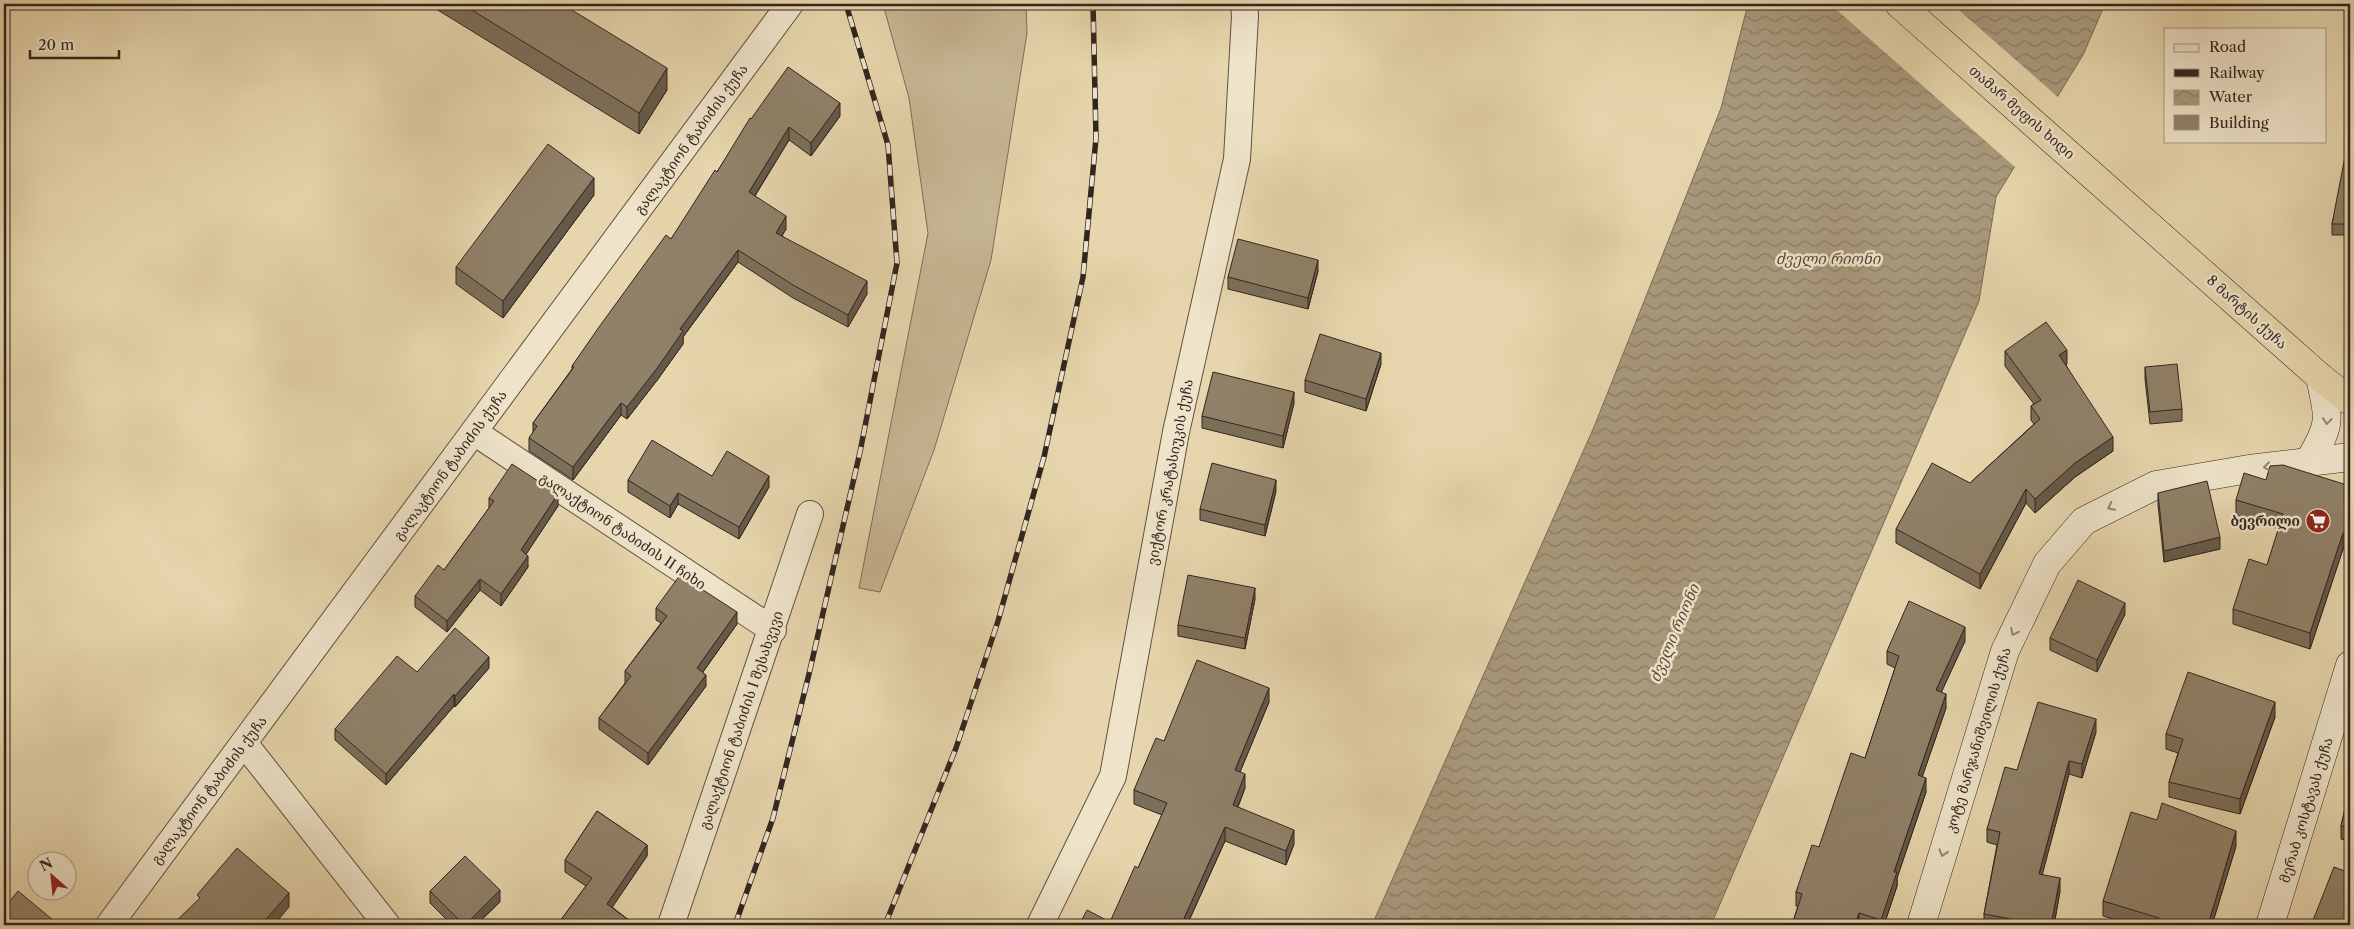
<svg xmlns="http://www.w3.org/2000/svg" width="2354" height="929" font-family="'Libre Caslon Text','Noto Serif Georgian',serif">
<defs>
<pattern id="water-waves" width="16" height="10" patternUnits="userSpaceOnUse" patternTransform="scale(1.25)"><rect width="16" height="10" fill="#a99a7d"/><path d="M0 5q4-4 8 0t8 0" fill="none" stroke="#8a7d66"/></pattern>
</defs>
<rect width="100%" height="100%" fill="#e7d6ad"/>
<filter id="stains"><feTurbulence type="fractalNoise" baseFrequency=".004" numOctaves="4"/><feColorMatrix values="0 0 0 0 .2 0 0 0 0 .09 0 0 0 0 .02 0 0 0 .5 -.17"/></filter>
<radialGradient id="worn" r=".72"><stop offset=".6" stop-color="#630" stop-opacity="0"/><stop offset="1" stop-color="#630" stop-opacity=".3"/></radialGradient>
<path fill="#c8b895" stroke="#7c6e5a" d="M 883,4 L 1026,4 L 1027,33 L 991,260 L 934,450 L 880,592 L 859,588 L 928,233 L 909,98 Z"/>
<path fill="url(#water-waves)" stroke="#796b58" d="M 1748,4 L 2105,4 L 2083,55 L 1996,197 L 1979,301 L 1711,925 L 1372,925 L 1594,427 L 1721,108 Z"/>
<path fill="#e7d6ad" d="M 1830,4 L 1952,4 L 2059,98 L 2016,168 Z"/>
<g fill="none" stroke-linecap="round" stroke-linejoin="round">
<defs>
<path id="street" d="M 474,432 L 773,630
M 244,743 L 387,925
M 109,925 L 790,4
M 671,925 L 810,514
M 1040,925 L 1113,776 L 1176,432 L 1237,159 L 1245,16 L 1244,4"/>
<path id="secondary" d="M 2309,461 C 2332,423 2329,420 2320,377
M 1921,925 L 2005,651 L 2047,564 L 2084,521 L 2156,485 L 2249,469 L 2350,457
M 2270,925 L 2350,665"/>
<path id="highway" d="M 1899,4 L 2320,377 L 2350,401"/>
</defs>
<use href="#street" stroke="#5e5143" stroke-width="28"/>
<use href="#secondary" stroke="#312520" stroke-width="29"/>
<use href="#highway" stroke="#312520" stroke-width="29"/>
<use href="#street" stroke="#efe4ca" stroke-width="26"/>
<use href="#secondary" stroke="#efe4ca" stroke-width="28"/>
<use href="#highway" stroke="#e7d6ad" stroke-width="28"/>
<defs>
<path id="rail" d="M 735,925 L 773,818 L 809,674 L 860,452 L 897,263 L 888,145 L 846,4
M 885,925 L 956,748 L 998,621 L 1044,457 L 1083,277 L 1096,138 L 1093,4"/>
</defs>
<use href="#rail" stroke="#312520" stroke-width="5.5"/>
<use href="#rail" stroke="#efe4ca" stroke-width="4" stroke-dasharray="11" stroke-linecap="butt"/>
</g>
<path fill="#7c6f5a" stroke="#312520" d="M 428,4 L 562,4 L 667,90 L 639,134 Z
M 840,116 L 811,156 L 789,140 L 755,196 L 786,229 L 782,236 L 867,294 L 848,327 L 793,298 L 738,262 L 683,337 L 683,344 L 658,379 L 627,419 L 621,415 L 573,480 L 529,451 L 529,438 L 533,433 L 533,423 L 572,369 L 572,366 L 671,239 L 717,172 L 751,119 Z
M 2350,146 L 2350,235 L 2332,235 L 2332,224 Z
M 594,195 L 503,318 L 456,284 L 456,267 Z
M 1318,271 L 1308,309 L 1228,289 L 1228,277 Z
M 2005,351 L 2067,364 L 2066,365 L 2113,451 L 2075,477 L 2035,513 L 2026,503 L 1980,589 L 1896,543 L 1896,529 L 1970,483 L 2034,424 L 2031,420 L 2031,406 L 2034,404 L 2005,366 Z
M 1381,364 L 1366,411 L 1305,392 L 1305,380 Z
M 2145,367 L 2182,409 L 2182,421 L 2150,424 L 2145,379 Z
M 1294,403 L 1283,448 L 1202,428 L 1202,416 Z
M 712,476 L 769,487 L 739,539 L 678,504 L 670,518 L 628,492 L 628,480 Z
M 2266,480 L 2350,486 L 2350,544 L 2348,550 L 2343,549 L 2310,649 L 2233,624 L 2233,609 L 2267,565 L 2279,529 L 2236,515 L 2236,500 Z
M 1276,491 L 1265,536 L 1200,520 L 1200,509 Z
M 2158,493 L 2220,549 L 2164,562 L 2158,505 Z
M 489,498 L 558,506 L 526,554 L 528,567 L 501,606 L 480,590 L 447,632 L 415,607 L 415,596 L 444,570 L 489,508 Z
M 1255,599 L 1245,649 L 1178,636 L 1178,625 Z
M 656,608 L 737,624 L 703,672 L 706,686 L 648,765 L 599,729 L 599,718 L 625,683 L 625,671 L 661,623 L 656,620 Z
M 2125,614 L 2097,672 L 2050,650 L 2050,638 Z
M 1965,641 L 1941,692 L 1946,708 L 1922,777 L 1926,792 L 1897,878 L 1897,886 L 1884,925 L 1792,925 L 1798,906 L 1796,906 L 1796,892 L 1865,758 L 1895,668 L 1887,664 L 1887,651 Z
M 489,668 L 455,707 L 454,706 L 386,785 L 335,740 L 335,729 L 417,672 Z
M 1269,702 L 1240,772 L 1245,788 L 1238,807 L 1294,844 L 1286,865 L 1225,841 L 1187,925 L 1079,925 L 1110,922 L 1138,868 L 1162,815 L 1134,804 L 1134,790 L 1164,741 Z
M 2275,717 L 2240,814 L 2169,797 L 2169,782 L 2178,753 L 2166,749 L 2166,734 Z
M 2096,732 L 2082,778 L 2069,774 L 2042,874 L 2060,891 L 2054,925 L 1984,925 L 1984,914 L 1997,845 L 1987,842 L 1987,829 L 2017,770 Z
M 2350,787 L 2350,841 L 2341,839 L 2341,826 Z
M 597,811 L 647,845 L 647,856 L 612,907 L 634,924 L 634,925 L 557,925 L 586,886 L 565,872 L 565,860 Z
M 2236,846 L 2212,925 L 2134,925 L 2103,916 L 2103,901 Z
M 430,891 L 500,902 L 476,925 L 452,925 L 430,903 Z"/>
<path fill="#655a4a" stroke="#312520" d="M 667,68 L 667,90 L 639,134 L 639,113 Z
M 840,103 L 840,116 L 811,156 L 811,143 Z
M 789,127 L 789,140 L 749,205 L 749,192 Z
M 594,178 L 594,195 L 503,318 L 503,301 Z
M 786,216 L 786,229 L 776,245 L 776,233 Z
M 738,250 L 738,262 L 683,337 L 683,344 L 658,379 L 627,419 L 627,407 L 680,329 Z
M 1318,260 L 1318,271 L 1308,309 L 1308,298 Z
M 867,281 L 867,294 L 848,327 L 848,315 Z
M 2067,350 L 2067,364 L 2059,369 L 2059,355 Z
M 1381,353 L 1381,364 L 1366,411 L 1366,399 Z
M 1294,392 L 1294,403 L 1283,448 L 1283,436 Z
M 621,403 L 621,415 L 573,480 L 573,467 Z
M 2113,437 L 2113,451 L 2075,477 L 2035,513 L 2035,499 L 2075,463 Z
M 769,476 L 769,487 L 739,539 L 739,527 Z
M 1276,480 L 1276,491 L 1265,536 L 1265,525 Z
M 2026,489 L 2026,503 L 1980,589 L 1980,574 Z
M 678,493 L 678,504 L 670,518 L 670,506 Z
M 558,494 L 558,506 L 521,562 L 521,550 Z
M 2350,528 L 2350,544 L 2348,550 L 2348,535 Z
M 2343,533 L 2343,549 L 2310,649 L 2310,633 Z
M 2220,537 L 2220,549 L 2164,562 L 2164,551 Z
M 528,556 L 528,567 L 501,606 L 501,594 Z
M 480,579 L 480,590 L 447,632 L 447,621 Z
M 1255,588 L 1255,599 L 1245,649 L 1245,638 Z
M 2125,603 L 2125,614 L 2097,672 L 2097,660 Z
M 737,612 L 737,624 L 697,680 L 697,668 Z
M 1965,627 L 1965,641 L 1936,704 L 1936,690 Z
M 489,657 L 489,668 L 455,707 L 455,696 Z
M 706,675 L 706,686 L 648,765 L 648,753 Z
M 1269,688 L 1269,702 L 1235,784 L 1235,770 Z
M 454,694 L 454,706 L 386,785 L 386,774 Z
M 1946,694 L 1946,708 L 1918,789 L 1918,775 Z
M 2275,702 L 2275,717 L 2240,814 L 2240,799 Z
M 2096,719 L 2096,732 L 2082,778 L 2082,764 Z
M 2069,761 L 2069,774 L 2039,887 L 2039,874 Z
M 1245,774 L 1245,788 L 1233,819 L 1233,805 Z
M 1926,778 L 1926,792 L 1897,878 L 1897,886 L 1884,925 L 1881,925 L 1881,920 L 1894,872 Z
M 1225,827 L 1225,841 L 1187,925 L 1181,925 Z
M 1294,830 L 1294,844 L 1286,865 L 1286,851 Z
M 2236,831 L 2236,846 L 2212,925 L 2208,925 Z
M 647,845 L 647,856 L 607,915 L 607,904 Z
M 2060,878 L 2060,891 L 2054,925 L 2051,925 Z
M 500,890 L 500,902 L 476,925 L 465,925 Z
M 289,893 L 289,907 L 274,925 L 261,925 Z
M 1859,913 L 1859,925 L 1855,925 Z
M 53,920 L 53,925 L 48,925 Z"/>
<path fill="#908169" stroke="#312520" d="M 462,4 L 562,4 L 667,68 L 639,113 Z
M 788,67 L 840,103 L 811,143 L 789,127 L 749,192 L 786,216 L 776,233 L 867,281 L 848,315 L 793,285 L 738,250 L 680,329 L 683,331 L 658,367 L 627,407 L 621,403 L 573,467 L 529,438 L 537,426 L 533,423 L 574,367 L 572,366 L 599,327 L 666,235 L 671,239 L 715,170 L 717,172 L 750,118 L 751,119 Z
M 548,144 L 594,178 L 503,301 L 456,267 Z
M 2347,146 L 2350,146 L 2350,224 L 2332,224 Z
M 1238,239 L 1318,260 L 1308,298 L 1228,277 Z
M 2046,322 L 2067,350 L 2059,355 L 2113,437 L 2075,463 L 2035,499 L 2026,489 L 1980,574 L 1896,529 L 1932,463 L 1970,483 L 2040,419 L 2031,406 L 2041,400 L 2005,351 Z
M 1320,334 L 1381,353 L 1366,399 L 1305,380 Z
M 2177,364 L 2182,409 L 2150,412 L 2145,367 Z
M 1213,372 L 1294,392 L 1283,436 L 1202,416 Z
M 652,440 L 712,476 L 727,451 L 769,476 L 739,527 L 678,493 L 670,506 L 628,480 Z
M 1212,463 L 1276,480 L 1265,525 L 1200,509 Z
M 512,464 L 558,494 L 521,550 L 528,556 L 501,594 L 480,579 L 447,621 L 415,596 L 438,565 L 444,570 L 494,501 L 489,498 Z
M 2283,465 L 2350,486 L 2350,528 L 2348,535 L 2343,533 L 2310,633 L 2233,609 L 2249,559 L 2267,565 L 2283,514 L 2236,500 L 2244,473 L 2266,480 L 2270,466 Z
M 2207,481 L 2220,537 L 2164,551 L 2158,493 Z
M 680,575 L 737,612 L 697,668 L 706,675 L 648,753 L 599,718 L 631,676 L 625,671 L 667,616 L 656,608 Z
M 1188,575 L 1255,588 L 1245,638 L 1178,625 Z
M 2078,580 L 2125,603 L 2097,660 L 2050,638 Z
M 1909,601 L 1965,627 L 1936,690 L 1946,694 L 1918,775 L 1926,778 L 1894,872 L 1897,872 L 1881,920 L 1859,913 L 1855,925 L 1792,925 L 1802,894 L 1796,892 L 1812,845 L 1819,847 L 1851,753 L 1865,758 L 1899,656 L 1887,651 Z
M 455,628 L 489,657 L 455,696 L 454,694 L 386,774 L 335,729 L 397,656 L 417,672 Z
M 1197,660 L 1269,688 L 1235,770 L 1245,774 L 1233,805 L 1294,830 L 1286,851 L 1225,827 L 1181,925 L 1079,925 L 1087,910 L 1110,922 L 1135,866 L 1138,868 L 1167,803 L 1134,790 L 1156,738 L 1164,741 Z
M 2188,672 L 2275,702 L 2240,799 L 2169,782 L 2183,739 L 2166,734 Z
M 2038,702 L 2096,719 L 2082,764 L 2069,761 L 2039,874 L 2060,878 L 2051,925 L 2042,925 L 1984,914 L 2000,832 L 1987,829 L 2005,767 L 2017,770 Z
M 2350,787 L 2350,828 L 2341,826 Z
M 2162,803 L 2236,831 L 2208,925 L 2156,925 L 2159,918 L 2103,901 L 2131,812 L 2157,820 Z
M 597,811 L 647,845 L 607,904 L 634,924 L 633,925 L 557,925 L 592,878 L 565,860 Z
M 237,848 L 289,893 L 261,925 L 172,925 L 200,898 L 197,895 Z
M 465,856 L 500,890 L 465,925 L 464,925 L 430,891 Z
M 2334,867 L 2350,873 L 2350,925 L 2318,925 L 2312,923 Z
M 18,891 L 53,920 L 48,925 L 4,925 L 4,908 Z"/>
<defs><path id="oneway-chevron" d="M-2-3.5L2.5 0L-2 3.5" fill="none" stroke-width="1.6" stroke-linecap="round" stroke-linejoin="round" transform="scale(1.25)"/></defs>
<g stroke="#908475">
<use href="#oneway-chevron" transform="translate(2327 421) rotate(97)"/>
<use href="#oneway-chevron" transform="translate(2267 467) rotate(172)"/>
<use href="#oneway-chevron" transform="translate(2111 507) rotate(153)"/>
<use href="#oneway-chevron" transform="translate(2014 632) rotate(116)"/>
<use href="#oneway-chevron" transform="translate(1943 853) rotate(107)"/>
</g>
<defs>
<symbol id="supermarket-disc" viewBox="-11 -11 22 22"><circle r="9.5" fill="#8f2418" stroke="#efe4ca"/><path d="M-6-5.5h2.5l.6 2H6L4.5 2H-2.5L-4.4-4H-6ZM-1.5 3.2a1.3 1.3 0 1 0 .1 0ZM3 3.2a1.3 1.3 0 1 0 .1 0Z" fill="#fff"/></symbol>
</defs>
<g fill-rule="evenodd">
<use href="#supermarket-disc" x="2304" y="507" width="28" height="28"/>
</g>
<g text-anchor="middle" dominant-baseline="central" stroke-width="5" stroke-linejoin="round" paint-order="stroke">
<g font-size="14" fill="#312520" stroke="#efe4ca">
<text transform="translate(2022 112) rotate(41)">თამარ მეფის ხიდი</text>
<text transform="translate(691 139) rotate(-54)">გალაკტიონ ტაბიძის ქუჩა</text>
<text transform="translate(2247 312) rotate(42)">8 მარტის ქუჩა</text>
<text transform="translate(450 465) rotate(-54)">გალაკტიონ ტაბიძის ქუჩა</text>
<text transform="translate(1170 472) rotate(-79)">ვიქტორ კრატასიუკის ქუჩა</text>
<text transform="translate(623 531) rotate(34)">გალაქტიონ ტაბიძის II ჩიხი</text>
<text transform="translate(741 720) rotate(-71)">გალაქტიონ ტაბიძის I შესახვევი</text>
<text transform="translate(1978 740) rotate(-73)">კოტე მარჯანიშვილის ქუჩა</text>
<text transform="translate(209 790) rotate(-53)">გალაკტიონ ტაბიძის ქუჩა</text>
<text transform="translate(2306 810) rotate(-73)">მერაბ კოსტავას ქუჩა</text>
</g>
<g font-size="14" font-weight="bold" fill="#312520" stroke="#efe4ca" text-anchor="end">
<text x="2300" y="521">ბევრილი</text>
</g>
<g font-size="15" font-style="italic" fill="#55483c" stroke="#efe4ca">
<text x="1828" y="258">ძველი რიონი</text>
<text transform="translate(1674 633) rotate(-67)">ძველი რიონი</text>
</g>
</g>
<rect width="2354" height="929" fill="none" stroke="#e7d6ad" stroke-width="20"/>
<rect x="5" y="5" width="2344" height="919" fill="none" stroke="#312520" stroke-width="2.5"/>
<rect x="10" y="10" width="2334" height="909" fill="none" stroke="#312520"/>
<rect x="2164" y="28" width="162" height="115" fill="#efe4ca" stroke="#a39886"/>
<rect x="2174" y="44" width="25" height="8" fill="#efe4ca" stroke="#a39886"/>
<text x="2209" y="52" font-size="15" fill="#312520">Road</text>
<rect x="2174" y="69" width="25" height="8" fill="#312520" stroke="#a39886"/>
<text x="2209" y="78" font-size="15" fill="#312520">Railway</text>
<rect x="2174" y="90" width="25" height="15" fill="url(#water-waves)" stroke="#a39886"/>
<text x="2209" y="102" font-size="15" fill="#312520">Water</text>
<rect x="2174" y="115" width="25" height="15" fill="#908169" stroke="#a39886"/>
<text x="2209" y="128" font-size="15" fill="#312520">Building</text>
<g transform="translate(52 876) rotate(333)"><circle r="24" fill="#efe4ca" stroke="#a39886"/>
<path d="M0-4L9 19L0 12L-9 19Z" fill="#8f2418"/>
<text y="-8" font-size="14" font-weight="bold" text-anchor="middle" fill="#312520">N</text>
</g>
<path d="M30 50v8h89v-8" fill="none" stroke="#312520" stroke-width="2.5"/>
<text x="38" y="50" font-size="15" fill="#312520" stroke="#efe4ca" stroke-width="4" paint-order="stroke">20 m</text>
<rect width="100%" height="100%" filter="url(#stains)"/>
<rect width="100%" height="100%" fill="url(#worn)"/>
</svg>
